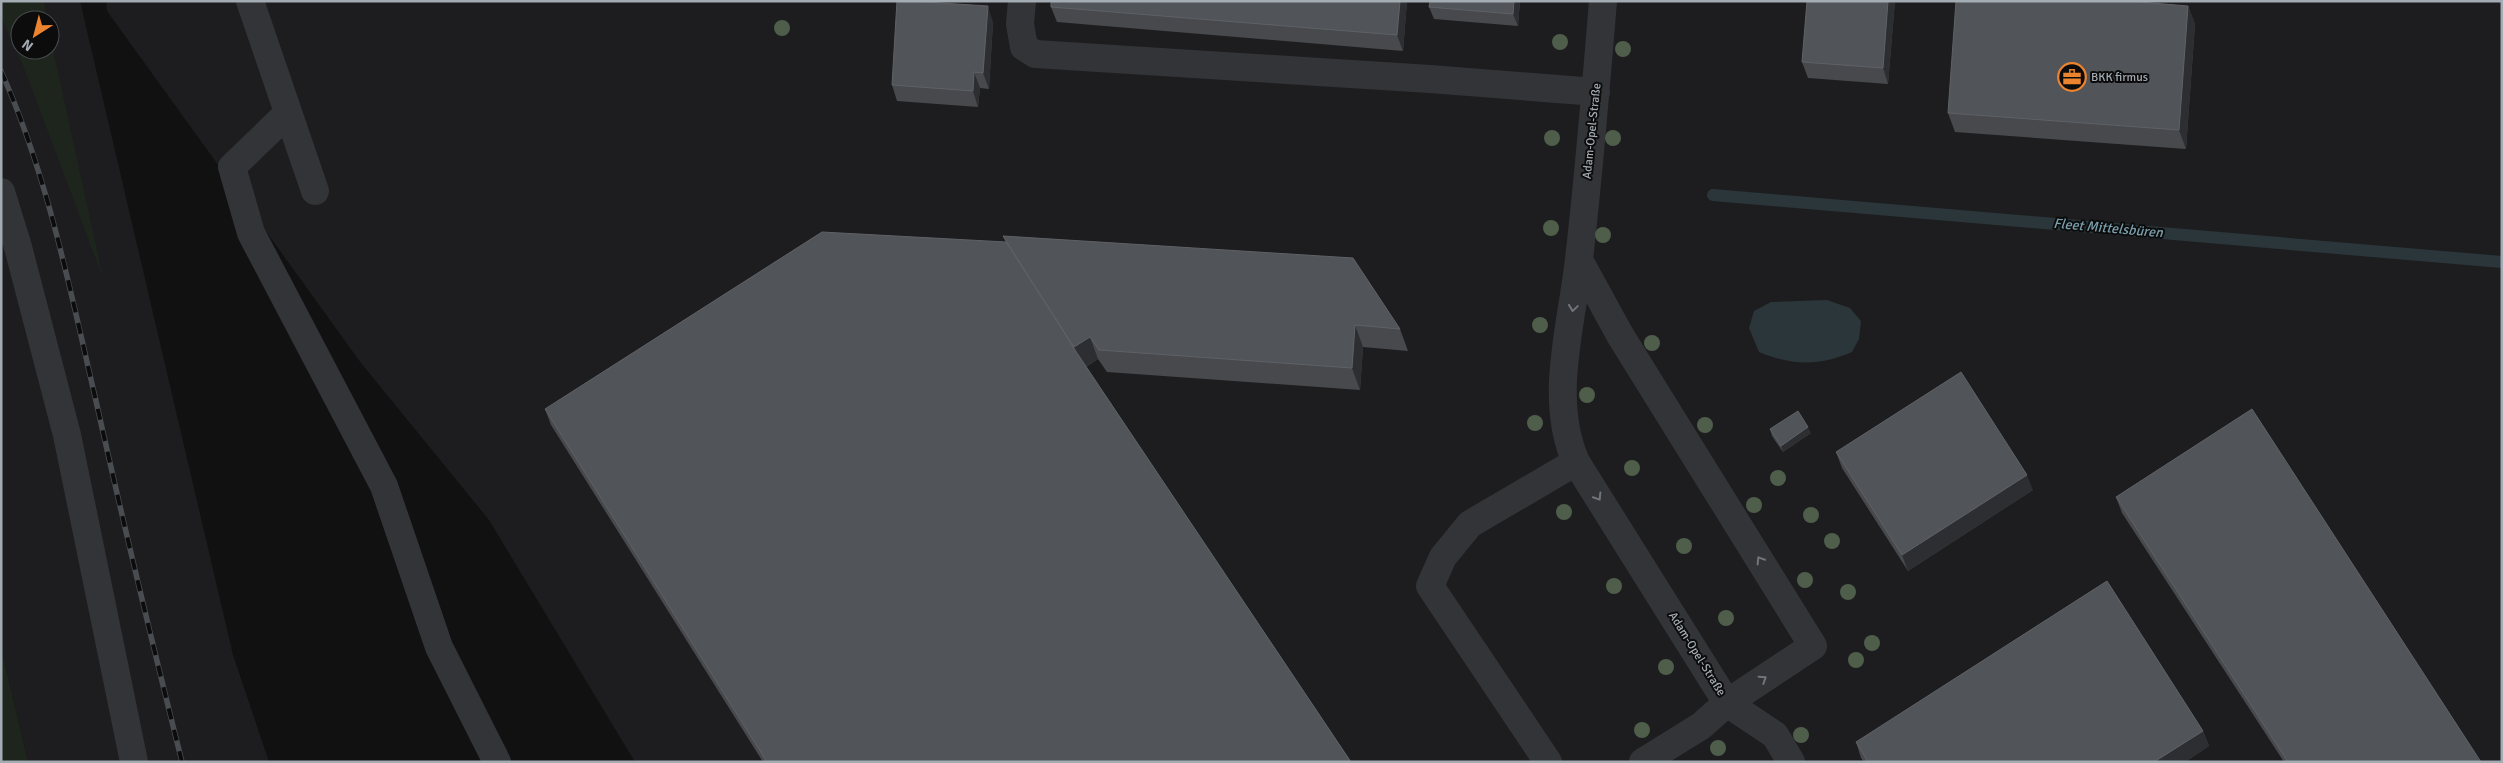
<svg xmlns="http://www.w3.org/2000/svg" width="2503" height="763" font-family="Signika,sans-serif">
<rect width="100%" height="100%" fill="#111112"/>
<path fill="#1d1d1f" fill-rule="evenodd" d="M 1,1 L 80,1 L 233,655 L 269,762 L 28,762 L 1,647 ZM 20,20 L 50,20 L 50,50 L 20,50 Z
M 106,1 L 2502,1 L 2502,762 L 635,762 L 489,520 L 361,363 L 107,11 Z"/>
<path fill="#1e251d" d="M 1,1 L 44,1 L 47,20 L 20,20 L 20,50 L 50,50 L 50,36 L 103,278 L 20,57 L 1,17 Z
M 1,647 L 28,762 L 1,762 Z"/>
<path fill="#2b363a" d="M 1827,300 L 1850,308 L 1861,321 L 1859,339 L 1852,352 C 1819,366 1793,366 1759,352 L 1749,328 L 1754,311 L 1771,302 Z"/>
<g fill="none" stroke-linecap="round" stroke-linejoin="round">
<path stroke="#2b363a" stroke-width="12" d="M 1713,195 L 2502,262"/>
<path stroke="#323437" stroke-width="28" d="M 250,1 L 315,191
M 1022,1 L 1020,24 L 1024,47 L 1035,54 L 1430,79 L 1596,92
M 288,113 L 232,167 L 251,233 L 384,486 L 439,647 L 497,762
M 1,192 L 18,247 L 67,435 L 134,762
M 1579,260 L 1620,335 L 1813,646 L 1727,703 L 1576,462 C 1548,399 1572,324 1579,259 C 1589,173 1596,87 1603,1
M 1548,762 L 1430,586 L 1443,557 L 1470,524 L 1576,462
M 1643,762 L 1701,726 L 1727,703 L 1775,735 L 1791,762"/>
<defs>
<path id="rail" d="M 1,71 C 48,176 70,290 96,401 C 123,522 152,642 182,762"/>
</defs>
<use href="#rail" stroke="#494c50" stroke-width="5.5"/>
<use href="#rail" stroke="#0c0c0d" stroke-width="4" stroke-dasharray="11" stroke-linecap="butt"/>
</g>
<g fill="#4e5e4b">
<circle cx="782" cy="28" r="8"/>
<circle cx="1560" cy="42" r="8"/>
<circle cx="1623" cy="49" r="8"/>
<circle cx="1552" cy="138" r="8"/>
<circle cx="1613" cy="138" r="8"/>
<circle cx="1551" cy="228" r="8"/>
<circle cx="1603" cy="235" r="8"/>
<circle cx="1540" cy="325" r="8"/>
<circle cx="1652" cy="343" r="8"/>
<circle cx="1587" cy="395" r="8"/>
<circle cx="1535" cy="423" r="8"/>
<circle cx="1705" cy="425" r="8"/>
<circle cx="1632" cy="468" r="8"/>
<circle cx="1778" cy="478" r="8"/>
<circle cx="1754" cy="505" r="8"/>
<circle cx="1564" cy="512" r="8"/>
<circle cx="1811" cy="515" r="8"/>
<circle cx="1832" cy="541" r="8"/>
<circle cx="1684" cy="546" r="8"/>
<circle cx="1805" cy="580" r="8"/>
<circle cx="1614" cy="586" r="8"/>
<circle cx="1848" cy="592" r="8"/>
<circle cx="1726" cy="618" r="8"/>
<circle cx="1872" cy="643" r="8"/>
<circle cx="1856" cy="660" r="8"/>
<circle cx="1666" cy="667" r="8"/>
<circle cx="1642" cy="730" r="8"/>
<circle cx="1801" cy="735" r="8"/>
<circle cx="1718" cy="748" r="8"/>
</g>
<path fill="#47494d" d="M 1051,1 L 1407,1 L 1403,51 L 1057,22 L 1051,7 Z
M 1430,1 L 1520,1 L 1518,26 L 1434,19 L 1429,7 Z
M 1895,1 L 1888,84 L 1808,78 L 1802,62 Z
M 2188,6 L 2195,24 L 2186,149 L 1955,132 L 1948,113 Z
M 993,22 L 989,89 L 980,88 L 978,107 L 897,101 L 892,85 Z
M 1003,236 L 1400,329 L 1408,351 L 1363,347 L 1360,390 L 1107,372 L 1098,359 L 1086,367 L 1351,762 L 763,762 L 551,425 L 545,409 L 1006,242 Z
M 1770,429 L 1811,433 L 1783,452 L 1772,436 Z
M 1836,452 L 2033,490 L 1908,571 L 1842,468 Z
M 2116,497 L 2481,762 L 2284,762 L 2122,513 Z
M 2203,731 L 2209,746 L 2185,762 L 1864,762 L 1861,758 L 1856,742 Z"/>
<path fill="#2d2e31" d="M 1400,1 L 1407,1 L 1403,51 L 1397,35 Z
M 1514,1 L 1520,1 L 1518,26 L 1513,14 Z
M 1888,1 L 1895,1 L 1888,84 L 1883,68 Z
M 988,6 L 993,22 L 989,89 L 983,73 Z
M 2188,6 L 2195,24 L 2186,149 L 2179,130 Z
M 974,72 L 980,88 L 978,107 L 973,91 Z
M 1355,325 L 1363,347 L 1360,390 L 1352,368 Z
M 1090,337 L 1098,359 L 1082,369 L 1074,347 Z
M 1808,427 L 1811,433 L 1783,452 L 1781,446 Z
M 2027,475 L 2033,490 L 1908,571 L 1902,555 Z
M 2203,731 L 2209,746 L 2185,762 L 2154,762 Z"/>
<path fill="#515458" stroke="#5e6266" d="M 897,1 L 909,1 L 988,6 L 983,73 L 974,72 L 973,91 L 892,85 Z
M 1051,1 L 1400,1 L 1397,35 L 1051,7 Z
M 1430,1 L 1514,1 L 1513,14 L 1429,7 Z
M 1807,1 L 1888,1 L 1883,68 L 1802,62 Z
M 1956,1 L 2128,1 L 2188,6 L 2179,130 L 1948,113 Z
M 822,232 L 1006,242 L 1077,353 L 1351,762 L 767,762 L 545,409 Z
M 1003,236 L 1353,258 L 1400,329 L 1355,325 L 1352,368 L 1099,350 L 1090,337 L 1074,347 Z
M 1961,372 L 2027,475 L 1902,555 L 1836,452 Z
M 2252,409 L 2481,762 L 2288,762 L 2116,497 Z
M 1798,411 L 1808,427 L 1781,446 L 1770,429 Z
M 2107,581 L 2203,731 L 2154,762 L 1868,762 L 1856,742 Z"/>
<defs><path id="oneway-chevron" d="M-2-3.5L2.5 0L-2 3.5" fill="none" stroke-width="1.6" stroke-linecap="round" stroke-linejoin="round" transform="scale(1.25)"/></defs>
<g stroke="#70757b">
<use href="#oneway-chevron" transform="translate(1573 308) rotate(98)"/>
<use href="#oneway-chevron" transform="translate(1598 497) rotate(58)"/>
<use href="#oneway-chevron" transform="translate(1760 560) rotate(-122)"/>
<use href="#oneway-chevron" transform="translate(1763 679) rotate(-33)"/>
</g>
<defs>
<symbol id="office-ring" viewBox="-11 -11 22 22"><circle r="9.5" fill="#0c0c0d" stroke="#ec842f" stroke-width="1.5"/><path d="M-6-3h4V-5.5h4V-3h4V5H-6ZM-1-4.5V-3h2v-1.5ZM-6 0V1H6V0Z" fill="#ec842f"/></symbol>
</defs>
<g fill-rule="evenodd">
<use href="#office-ring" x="2056" y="61" width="32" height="32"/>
</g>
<g text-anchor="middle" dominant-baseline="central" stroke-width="4" stroke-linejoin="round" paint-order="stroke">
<g font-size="12" fill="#a3abb3" stroke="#0c0c0d" text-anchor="start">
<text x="2091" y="77">BKK firmus</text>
</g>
<g font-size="12" fill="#a3abb3" stroke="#0c0c0d">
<text transform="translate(1592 131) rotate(-84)">Adam-Opel-Straße</text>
<text transform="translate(1697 654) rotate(58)">Adam-Opel-Straße</text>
</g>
<g font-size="14" font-style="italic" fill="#7aa0ad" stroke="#0c0c0d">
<text transform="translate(2108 228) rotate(5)">Fleet Mittelsbüren</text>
</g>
</g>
<rect width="2503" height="763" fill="none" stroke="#a3abb3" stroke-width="5"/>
<g transform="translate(35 35) rotate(216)"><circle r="24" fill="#0c0c0d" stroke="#484c4f"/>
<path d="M0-4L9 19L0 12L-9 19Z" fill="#ec842f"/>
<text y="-8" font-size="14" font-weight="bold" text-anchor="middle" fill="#a3abb3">N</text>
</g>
</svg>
